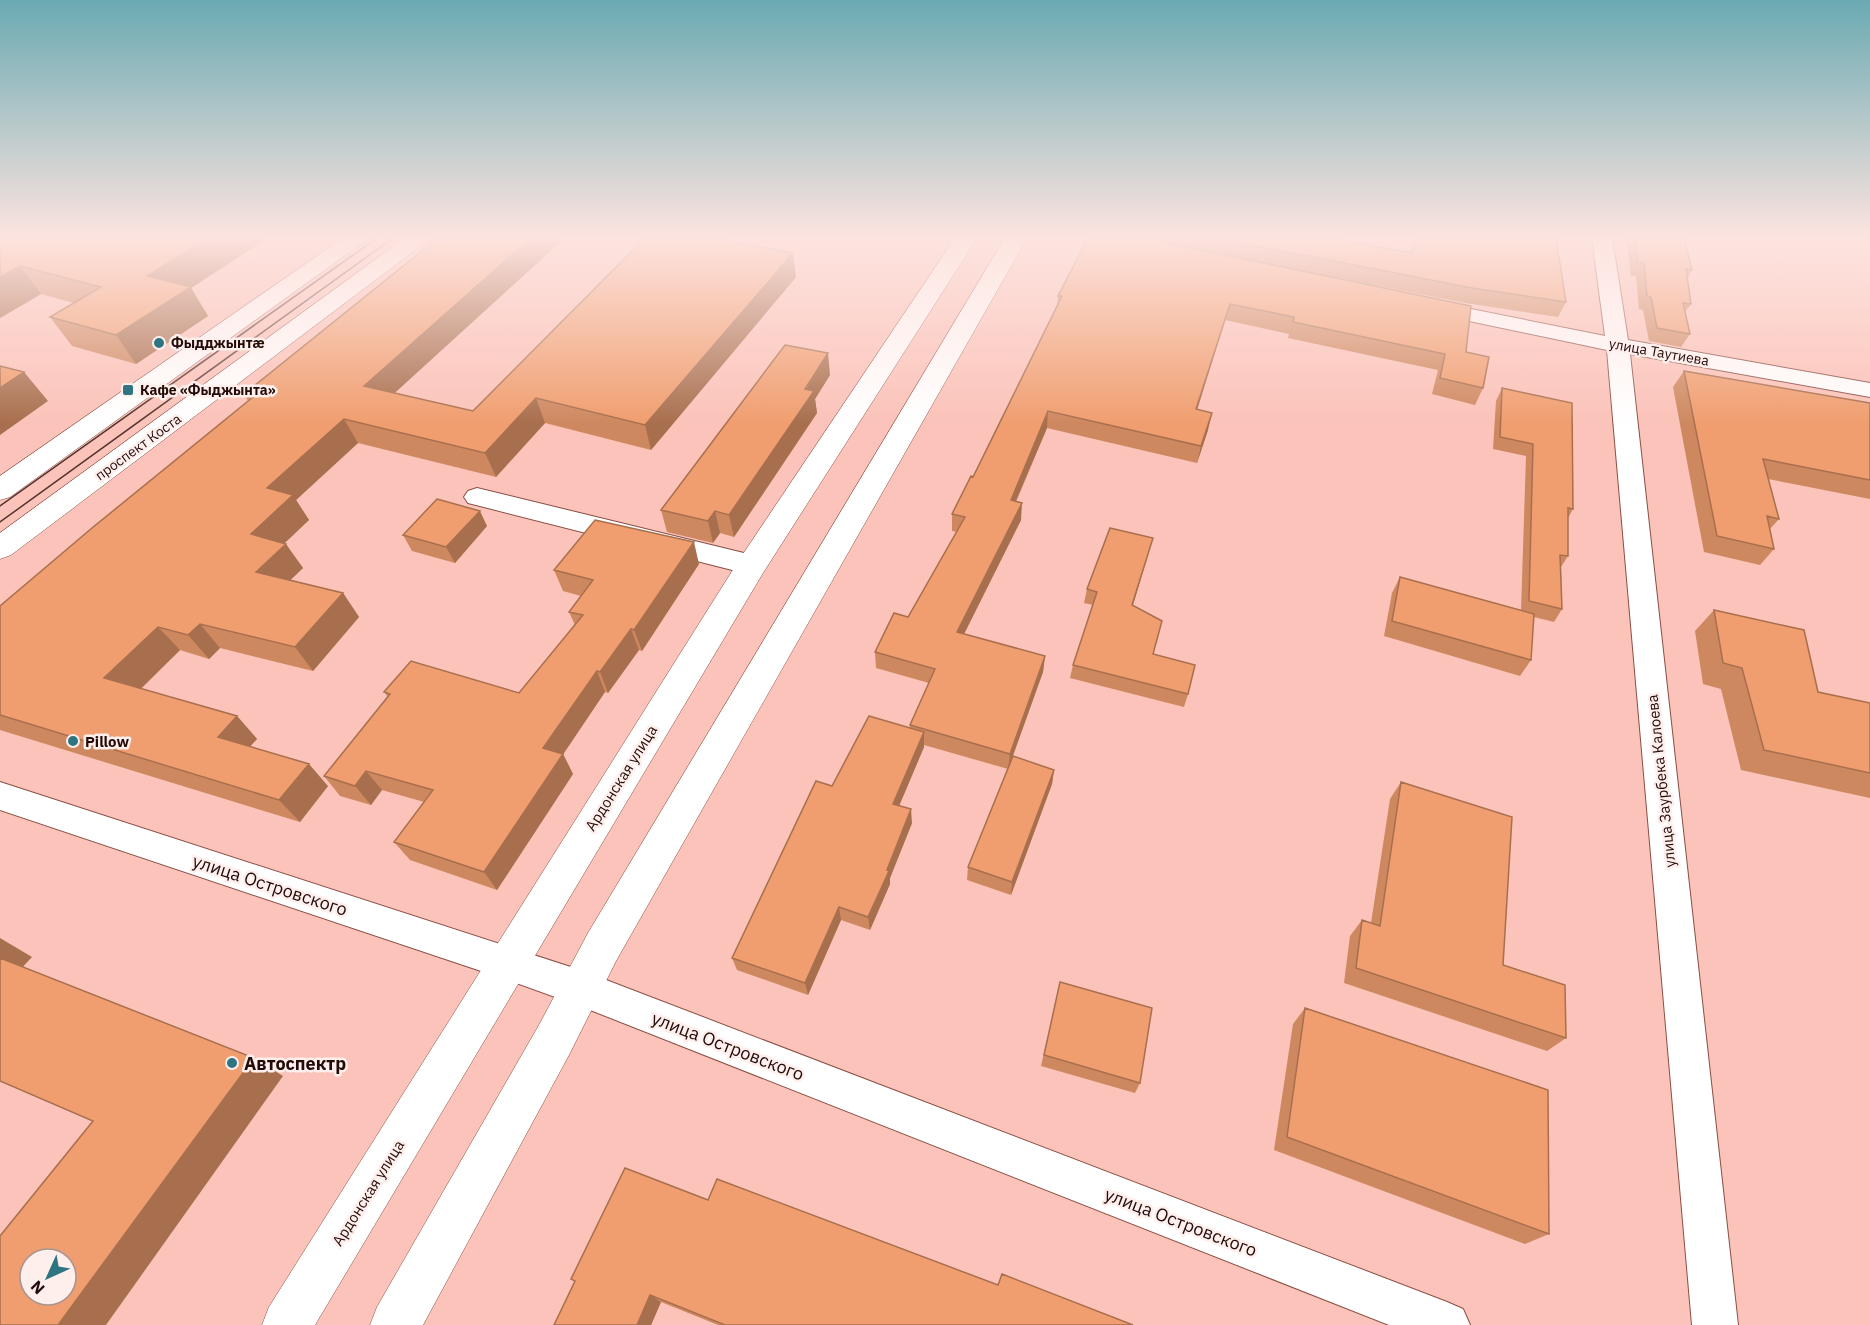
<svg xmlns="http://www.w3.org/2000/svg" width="1870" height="1325" font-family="'IBM Plex Sans',sans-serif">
<rect width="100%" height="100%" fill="#fbc3b9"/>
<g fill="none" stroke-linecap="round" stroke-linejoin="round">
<defs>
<path id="minor" d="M 1592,238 L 1612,238 L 1628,340 L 1870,383 L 1870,397 L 1630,354 L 1738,1325 L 1692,1325 L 1607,350 L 1431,313 L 1423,312 L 1420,307 L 1423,302 L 1431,301 L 1605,336 Z
M 477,488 L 752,555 L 762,558 L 766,565 L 762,572 L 752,575 L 468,503 L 464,497 L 468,491 Z
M 0,782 L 580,970 L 1447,1302 L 1463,1309 L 1470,1325 L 1389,1325 L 580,1006 L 508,980 L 0,810 Z"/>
<path id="secondary" d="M 955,238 L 977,238 L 763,573 L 315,1325 L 262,1325 L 269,1307 L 741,557 Z
M 1005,238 L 1027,238 L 616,961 L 569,1055 L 423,1325 L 370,1325 L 377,1307 L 539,1025 L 588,933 Z"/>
<path id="primary" d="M 343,238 L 369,238 L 10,497 L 0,500 L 0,476 Z
M 405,238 L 431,238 L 11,555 L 0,559 L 0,533 Z"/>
</defs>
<use href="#minor" stroke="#8a4e44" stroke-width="2"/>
<use href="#secondary" stroke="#8a4e44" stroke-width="1"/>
<use href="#primary" stroke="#8a4e44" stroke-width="1"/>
<use href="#minor" fill="#fff" fill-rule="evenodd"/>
<use href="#secondary" fill="#fff" fill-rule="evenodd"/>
<use href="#primary" fill="#fff" fill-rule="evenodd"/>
<path stroke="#52332e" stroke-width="1.5" d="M 0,506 L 377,238
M 0,522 L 393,238"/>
</g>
<path fill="#ce885f" d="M 0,238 L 268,238 L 191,288 L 208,316 L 136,364 L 72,346 L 50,317 L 74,303 L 41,294 L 0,318 Z
M 1088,238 L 1329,238 L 1410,252 L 1414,238 L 1556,238 L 1566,302 L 1558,317 L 1465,303 L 1192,249 L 1466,352 L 1483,388 L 1475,405 L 1432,394 L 1438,370 L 1288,338 L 1289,334 L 1225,320 L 1197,410 L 1208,430 L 1197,463 L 1047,428 L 1016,502 L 1021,520 L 964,634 L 1045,656 L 1043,672 L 1013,756 L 1054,770 L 1052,784 L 1011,895 L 967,880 L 968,867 L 1008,769 L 924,745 L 924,747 L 899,806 L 912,823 L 890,878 L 890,884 L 870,930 L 841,920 L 808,995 L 737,970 L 732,958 L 832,786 L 910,728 L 910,725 L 929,683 L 876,668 L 875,652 L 908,617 L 957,532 L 952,531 L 952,514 L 973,477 L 1057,306 L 1058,296 Z
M 1626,238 L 1684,238 L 1692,270 L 1687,279 L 1691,304 L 1685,312 L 1690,334 L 1681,347 L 1649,341 L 1643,310 L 1639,309 L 1636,276 L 1631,276 Z
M 1865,238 L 1870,238 L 1870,243 L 1863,240 Z
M 796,277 L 651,450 L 545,423 L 496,477 L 358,443 L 296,500 L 309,520 L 284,543 L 303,568 L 290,580 L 343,593 L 359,617 L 313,671 L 220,648 L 209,659 L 180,650 L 141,689 L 237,716 L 257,739 L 250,746 L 328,786 L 300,822 L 0,730 L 0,606 L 248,401 L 244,394 L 395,393 L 473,411 Z
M 1684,371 L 1870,403 L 1870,499 L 1768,479 L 1779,519 L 1770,529 L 1774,549 L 1760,565 L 1704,552 L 1673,387 Z
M 830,375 L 815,399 L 817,413 L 734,537 L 720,533 L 713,543 L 667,532 L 661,510 Z
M 1502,388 L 1573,509 L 1568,518 L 1568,556 L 1561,567 L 1562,609 L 1554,622 L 1534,617 L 1531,660 L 1520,676 L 1384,636 L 1392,593 L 1400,577 L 1521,610 L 1526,456 L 1493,449 L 1496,401 Z
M 487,526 L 455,563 L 412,551 L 403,535 Z
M 1149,551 L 1133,605 L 1153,654 L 1188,694 L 1184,707 L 1070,678 L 1073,665 L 1093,605 L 1084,603 L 1087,589 Z
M 699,564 L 642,651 L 639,650 L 608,693 L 605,692 L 563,754 L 573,774 L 497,890 L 410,860 L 394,842 L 424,802 L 382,790 L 371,805 L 340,796 L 324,776 L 388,697 L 384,692 L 519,693 L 575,625 L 569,612 L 581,596 L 563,591 L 554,570 Z
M 1714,610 L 1818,692 L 1870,703 L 1870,798 L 1741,770 L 1721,689 L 1703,684 L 1695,631 Z
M 1401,782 L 1503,965 L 1566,1038 L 1547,1051 L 1344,983 L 1350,936 L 1362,920 L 1371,923 L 1390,799 Z
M 1060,982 L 1140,1083 L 1135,1093 L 1041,1066 Z
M 1305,1008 L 1549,1234 L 1525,1244 L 1274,1150 L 1293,1024 Z
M 708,1200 L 998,1285 L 1133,1325 L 718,1325 L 661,1302 L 651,1325 L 554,1325 Z"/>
<path fill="#a86f4e" d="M 208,238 L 268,238 L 191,288 L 208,316 L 136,364 L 116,335 L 147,276 Z
M 531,238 L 565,238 L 376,410 L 364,386 Z
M 793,253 L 796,277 L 651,450 L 645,425 Z
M 20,266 L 41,294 L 0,318 L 0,277 Z
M 1230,304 L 1225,320 L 1192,426 L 1196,409 Z
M 828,353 L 830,375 L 815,399 L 817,413 L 734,537 L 729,515 Z
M 24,372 L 48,401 L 0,435 L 0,388 Z
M 536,398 L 545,423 L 496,477 L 485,453 Z
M 1048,411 L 1047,428 L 1009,517 L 1011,500 Z
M 1212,413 L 1208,430 L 1197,463 L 1201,446 Z
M 344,419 L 358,443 L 296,500 L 309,520 L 268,559 L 251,534 L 267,488 Z
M 1022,503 L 1021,520 L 957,648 L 957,632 Z
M 480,511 L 487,526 L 455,563 L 446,547 Z
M 715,511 L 720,533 L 713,543 L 708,521 Z
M 1153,538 L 1149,551 L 1129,618 L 1132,605 Z
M 694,542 L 699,564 L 642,651 L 634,630 Z
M 286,544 L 303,568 L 274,596 L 256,572 Z
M 343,593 L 359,617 L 313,671 L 295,647 Z
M 200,624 L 220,648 L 209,659 L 188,635 Z
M 158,627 L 180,650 L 128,701 L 104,678 Z
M 631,629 L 639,650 L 608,693 L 600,672 Z
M 1045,656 L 1043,672 L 1008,769 L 1010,754 Z
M 597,671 L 605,692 L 554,768 L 543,748 Z
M 237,716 L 257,739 L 239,759 L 218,737 Z
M 924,732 L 924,747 L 894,818 L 893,804 Z
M 563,754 L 573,774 L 497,890 L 484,872 Z
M 309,764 L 328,786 L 300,822 L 279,800 Z
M 1054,770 L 1052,784 L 1011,895 L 1012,882 Z
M 366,771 L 382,790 L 371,805 L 355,786 Z
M 911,809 L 912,823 L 890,878 L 890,884 L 870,930 L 868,917 Z
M 839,907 L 841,920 L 808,995 L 805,983 Z
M 0,938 L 32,957 L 18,972 L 0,962 Z
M 254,1058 L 283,1076 L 106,1325 L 58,1325 Z
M 650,1295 L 661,1302 L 651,1325 L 637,1325 Z"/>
<path fill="#f09e6f" stroke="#a86f4e" stroke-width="1.5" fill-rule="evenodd" d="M 0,238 L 208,238 L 147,276 L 191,287 L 116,335 L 50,317 L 101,287 L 20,266 L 0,277 Z
M 438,238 L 531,238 L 364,386 L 473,411 L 645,238 L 713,238 L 793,253 L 645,425 L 536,398 L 485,453 L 344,419 L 267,488 L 293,495 L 251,534 L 286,544 L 256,572 L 343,593 L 295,647 L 200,624 L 188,635 L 158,627 L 104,678 L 237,716 L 218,737 L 309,764 L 279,800 L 0,715 L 0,606 L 92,528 L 253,397 L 244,394 Z
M 1088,238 L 1143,238 L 1471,306 L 1466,352 L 1489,357 L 1483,388 L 1440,378 L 1445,354 L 1293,322 L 1294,317 L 1230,304 L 1196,409 L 1212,413 L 1201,446 L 1048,411 L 1011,500 L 1022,503 L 957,632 L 1045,656 L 1010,754 L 910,725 L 935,669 L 875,652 L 894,613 L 908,617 L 965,517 L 952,514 L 971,476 L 973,477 L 1062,296 L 1058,296 Z
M 1216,238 L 1329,238 L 1413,253 L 1415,238 L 1455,239 L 1455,238 L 1556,238 L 1566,302 L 1472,288 Z
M 1635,238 L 1684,238 L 1692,270 L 1686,269 L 1691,304 L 1683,303 L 1690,334 L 1657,328 L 1651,297 L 1647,296 L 1644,263 L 1638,262 Z
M 785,345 L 828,353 L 805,389 L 814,391 L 729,515 L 715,511 L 708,521 L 661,510 Z
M 0,366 L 24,372 L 0,388 Z
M 1684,371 L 1870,403 L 1870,480 L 1763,459 L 1779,519 L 1767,516 L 1774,549 L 1717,536 Z
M 1502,388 L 1572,403 L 1573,509 L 1568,508 L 1568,556 L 1560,555 L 1562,609 L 1529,601 L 1533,444 L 1500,437 Z
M 437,499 L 480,511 L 446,547 L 403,535 Z
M 595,520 L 694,542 L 634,630 L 631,629 L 600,672 L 597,671 L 543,748 L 563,754 L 484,872 L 394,842 L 433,790 L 366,771 L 355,786 L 324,776 L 390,694 L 384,692 L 411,661 L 519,693 L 583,615 L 569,612 L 593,580 L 554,570 Z
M 1110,528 L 1153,538 L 1132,605 L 1162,621 L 1153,654 L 1195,665 L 1188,694 L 1073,665 L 1097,592 L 1087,589 Z
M 1400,577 L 1534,614 L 1531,660 L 1392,621 Z
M 1714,610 L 1804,630 L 1818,692 L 1870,703 L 1870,773 L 1764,750 L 1742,668 L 1723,663 Z
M 869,716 L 924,732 L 893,804 L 911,809 L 887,870 L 889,871 L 868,917 L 839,907 L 805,983 L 732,958 L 816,781 L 832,786 Z
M 1013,756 L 1054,770 L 1012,882 L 968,867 Z
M 1401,782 L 1512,817 L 1503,965 L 1565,985 L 1566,1038 L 1356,968 L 1362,920 L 1380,926 Z
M 0,958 L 254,1058 L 58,1325 L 0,1325 L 0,1236 L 93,1121 L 0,1081 ZM 30,1259 L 66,1259 L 66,1295 L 30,1295 Z
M 1060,982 L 1152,1008 L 1140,1083 L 1044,1055 Z
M 1305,1008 L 1548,1090 L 1549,1234 L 1287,1137 Z
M 625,1168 L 708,1200 L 717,1179 L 998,1285 L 1002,1274 L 1133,1325 L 725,1325 L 650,1295 L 637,1325 L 554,1325 L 575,1281 L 571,1279 Z"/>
<linearGradient id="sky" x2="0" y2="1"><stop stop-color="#6aaab2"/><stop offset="0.56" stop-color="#fde4e0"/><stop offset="1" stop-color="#fde4e0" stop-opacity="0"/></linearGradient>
<rect width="1870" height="424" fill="url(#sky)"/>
<g fill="#2e7581" stroke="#feefec" stroke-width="2">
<circle cx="159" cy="343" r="6"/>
<rect x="122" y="384" width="12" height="12" rx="3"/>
<circle cx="73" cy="741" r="6"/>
<circle cx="232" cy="1063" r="6"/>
</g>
<g text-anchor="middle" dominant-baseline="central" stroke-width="5" stroke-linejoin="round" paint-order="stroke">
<g font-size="14" font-weight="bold" fill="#230b08" stroke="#feefec" text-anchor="start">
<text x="171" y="343">Фыдджынтӕ</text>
<text x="140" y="390">Кафе «Фыджынта»</text>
</g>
<g font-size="14" fill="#230b08" stroke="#feefec">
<text transform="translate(1659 352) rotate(10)">улица Таутиева</text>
<text transform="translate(138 447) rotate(-36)">проспект Коста</text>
</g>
<g font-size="15" font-weight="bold" fill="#230b08" stroke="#feefec" text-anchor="start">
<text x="85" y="741">Pillow</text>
</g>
<g font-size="15" fill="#230b08" stroke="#feefec">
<text transform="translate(621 778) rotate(-58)">Ардонская улица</text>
<text transform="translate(1661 781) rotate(-96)">улица Заурбека Калоева</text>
<text transform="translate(368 1193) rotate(-58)">Ардонская улица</text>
</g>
<g font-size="18" fill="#230b08" stroke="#feefec">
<text transform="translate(270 885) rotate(18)">улица Островского</text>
<text transform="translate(728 1046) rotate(21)">улица Островского</text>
<text transform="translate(1181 1222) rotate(21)">улица Островского</text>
</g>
<g font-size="18" font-weight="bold" fill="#230b08" stroke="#feefec" text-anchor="start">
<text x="244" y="1063">Автоспектр</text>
</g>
</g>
<g transform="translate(48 1277) rotate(225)"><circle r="28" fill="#feefec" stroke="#a69491" stroke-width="1.5"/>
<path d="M0-4.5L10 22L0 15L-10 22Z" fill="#2e7581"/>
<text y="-9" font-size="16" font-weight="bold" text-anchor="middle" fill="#230b08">N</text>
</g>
</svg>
